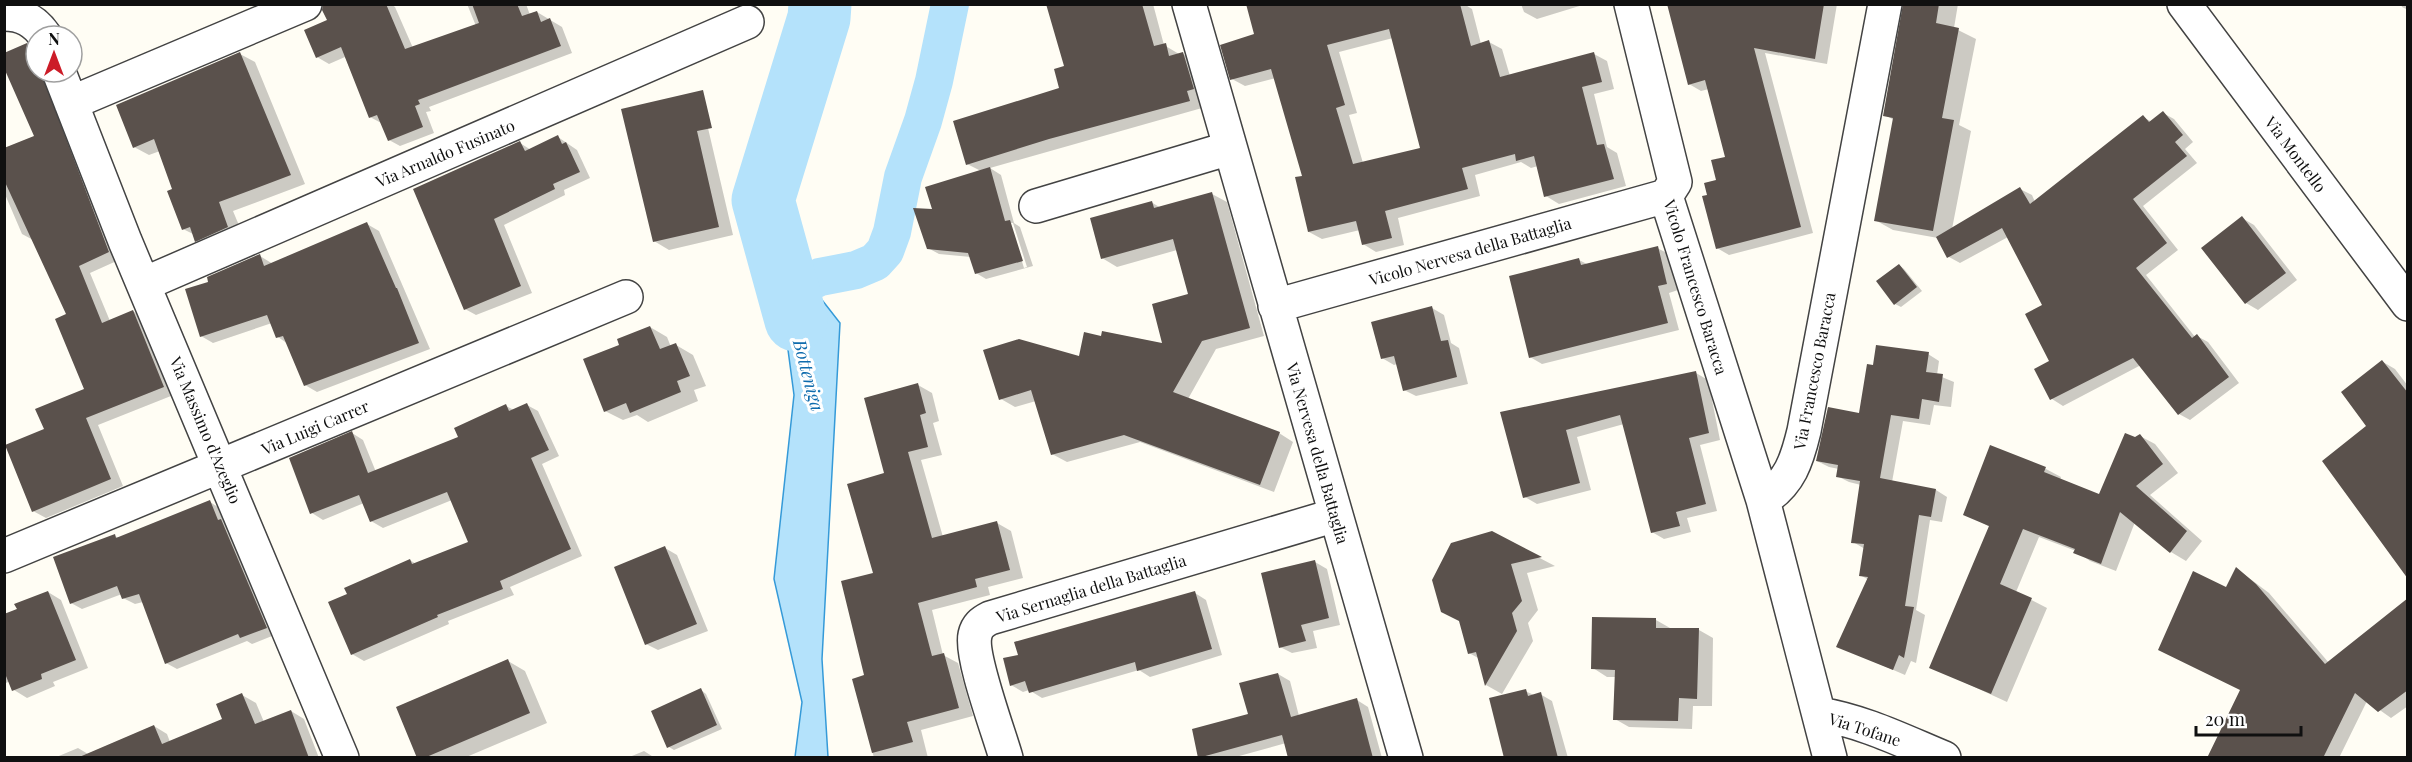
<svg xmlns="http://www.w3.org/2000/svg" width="2412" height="762" font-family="'Playfair Display',serif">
<rect width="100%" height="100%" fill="#fffdf4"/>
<path fill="#b4e2fb" stroke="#359ad8" stroke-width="1.5" d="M 773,237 L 840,323 L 822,659 L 828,757 L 795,757 L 802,702 L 774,579 L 794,395 Z"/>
<path fill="#0003" fill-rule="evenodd" d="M 331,4 L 391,4 L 395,7 L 413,48 L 476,26 L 467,4 L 526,4 L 530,15 L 537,12 L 562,27 L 572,53 L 429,107 L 431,111 L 426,112 L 434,133 L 400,146 L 389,140 L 383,124 L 370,117 L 345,57 L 329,64 L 317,57 L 329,21 Z
M 1047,4 L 1153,4 L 1164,45 L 1179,54 L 1183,54 L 1196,61 L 1202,108 L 990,168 L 1001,175 L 1014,223 L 1020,227 L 1033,266 L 986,279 L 976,273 L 971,257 L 939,254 L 928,248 L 934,210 L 981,171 L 967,164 L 1061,89 L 1066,67 ZM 1010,223 L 1013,223 L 1027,267 L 1024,268 Z
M 1448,4 L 1464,4 L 1472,9 L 1481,44 L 1489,42 L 1502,49 L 1510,76 L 1594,54 L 1607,61 L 1614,89 L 1594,94 L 1607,147 L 1617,153 L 1626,186 L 1559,204 L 1546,196 L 1538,166 L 1531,168 L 1521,162 L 1475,175 L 1480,196 L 1398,218 L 1404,245 L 1376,252 L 1363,244 L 1360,230 L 1322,239 L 1309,232 L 1304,177 L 1276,78 L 1245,86 L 1232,79 L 1222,46 ZM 1393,38 L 1422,149 L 1363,163 L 1349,115 L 1357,113 L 1339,52 Z
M 1521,4 L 1586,4 L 1537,19 L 1524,12 Z
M 1669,4 L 1837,4 L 1827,64 L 1765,53 L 1813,233 L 1729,255 L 1717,248 L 1708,196 L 1718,181 L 1727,158 L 1709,89 L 1701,91 L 1689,84 Z
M 1905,4 L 1958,4 L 1954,28 L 1976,39 L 1959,125 L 1971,131 L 1952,229 L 2020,189 L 2032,195 L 2035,202 L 2143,117 L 2152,122 L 2163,113 L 2174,119 L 2193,142 L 2185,149 L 2197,163 L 2143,206 L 2178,250 L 2146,275 L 2195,337 L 2197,336 L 2208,342 L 2239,383 L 2190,420 L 2179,414 L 2141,365 L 2063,406 L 2052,399 L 2036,370 L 2051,362 L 2044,306 L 2008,237 L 1960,263 L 1949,257 L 1938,238 L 1893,230 L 1875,220 L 1894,120 L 1885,115 Z
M 2401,4 L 2408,4 L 2408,10 L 2402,7 Z
M 27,45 L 36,50 L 36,72 L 51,72 L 121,259 L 90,273 L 110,321 L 133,311 L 145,319 L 176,394 L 98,425 L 123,486 L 46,518 L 33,511 L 46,430 L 86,390 L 68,315 L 35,241 L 22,234 L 4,192 L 4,150 L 36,137 Z
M 240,54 L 255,62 L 305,184 L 233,211 L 243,235 L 211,249 L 196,240 L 193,234 L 183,229 L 174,189 L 160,151 L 149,155 L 134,147 Z
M 623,110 L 708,128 L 733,235 L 669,250 L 654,241 Z
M 558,137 L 577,150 L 590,178 L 564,190 L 565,195 L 504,225 L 532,293 L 476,315 L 465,309 L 415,190 L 520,143 L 531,150 Z
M 1212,194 L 1227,202 L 1264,336 L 1216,349 L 1188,399 L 1279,433 L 1293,442 L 1274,492 L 1140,442 L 1067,462 L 1052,454 L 1036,401 L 1015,407 L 1001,399 L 1080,358 L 1102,337 L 1164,344 L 1190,295 L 1177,250 L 1117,267 L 1102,258 L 1151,202 L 1161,208 Z
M 2242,218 L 2254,225 L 2297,280 L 2258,310 L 2246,303 L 2203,248 Z
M 367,224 L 379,231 L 430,349 L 317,392 L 305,385 L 288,344 L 278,337 L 272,323 L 213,343 L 201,336 L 210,283 L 260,256 L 273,264 Z
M 1657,248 L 1669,254 L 1678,290 L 1669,293 L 1679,330 L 1542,364 L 1530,357 L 1579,260 L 1589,265 Z
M 1899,265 L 1904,269 L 1922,291 L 1901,307 L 1895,304 Z
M 1432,308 L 1444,315 L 1451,343 L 1459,348 L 1468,384 L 1416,396 L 1404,390 L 1397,364 L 1394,365 L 1382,358 Z
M 650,327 L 667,337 L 671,347 L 676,345 L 693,355 L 706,386 L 694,390 L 698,401 L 648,422 L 637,415 L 623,420 L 605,411 L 621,346 Z
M 1928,354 L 1939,361 L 1937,375 L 1954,382 L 1951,407 L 1934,405 L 1930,425 L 1903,421 L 1892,482 L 1936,490 L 1947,497 L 1942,522 L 1930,520 L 1916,610 L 1925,615 L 1916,663 L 1911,661 L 1905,675 L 1838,646 L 1869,580 L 1860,575 L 1865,549 L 1853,542 L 1861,485 L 1849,482 L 1837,476 L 1839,469 L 1829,467 L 1817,461 L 1861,415 L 1874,366 Z
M 2383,362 L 2395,369 L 2408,386 L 2408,576 L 2368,426 Z
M 1696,373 L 1708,380 L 1720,440 L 1700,445 L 1717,511 L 1687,518 L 1691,532 L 1664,539 L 1652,532 L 1624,424 L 1577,437 L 1591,490 L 1537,504 L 1525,497 L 1502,413 Z
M 918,385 L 932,393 L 939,421 L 933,423 L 942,455 L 921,460 L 943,537 L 997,523 L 1011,531 L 1023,578 L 988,587 L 990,595 L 932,610 L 943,655 L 958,663 L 973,716 L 921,730 L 928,758 L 874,758 L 854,680 L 866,676 L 886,475 Z
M 527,405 L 538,411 L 559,456 L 542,464 L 582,556 L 510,587 L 514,595 L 448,621 L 449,624 L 364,661 L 352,654 L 349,595 L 410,560 L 416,564 L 470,542 L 452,500 L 383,528 L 371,521 L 364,503 L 323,520 L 312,513 L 352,433 L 363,440 L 376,472 L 460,438 L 506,406 L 514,410 Z
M 2140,436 L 2155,444 L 2178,473 L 2150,495 L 2202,541 L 2186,561 L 2171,552 L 2135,522 L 2116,571 L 2090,561 L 2076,551 L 2039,537 L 2016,592 L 2047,608 L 2007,702 L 1931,667 L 1990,527 L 1965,514 L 1991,447 L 2046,469 L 2061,477 L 2060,480 L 2100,496 L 2136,439 Z
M 210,502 L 221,509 L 277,634 L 252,644 L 247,641 L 177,669 L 166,663 L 143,602 L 135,604 L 123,598 L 122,594 L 82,609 L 71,603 L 115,536 L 119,538 Z
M 1492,533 L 1555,566 L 1527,573 L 1538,610 L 1528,623 L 1533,641 L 1502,694 L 1486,685 L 1480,659 L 1469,653 Z
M 665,548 L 677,555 L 708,631 L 658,650 L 646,644 Z
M 1315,562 L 1327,569 L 1340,625 L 1313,631 L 1317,648 L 1292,653 L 1280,647 Z
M 2237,569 L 2269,593 L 2329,663 L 2408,600 L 2408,706 L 2391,718 L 2367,701 L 2339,758 L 2208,758 L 2242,691 L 2227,589 Z
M 48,592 L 61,600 L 88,668 L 53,682 L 55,686 L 27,698 L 14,690 L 10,681 L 4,684 L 4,616 Z
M 1195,593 L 1206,600 L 1222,655 L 1150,677 L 1139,670 L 1042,698 L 1029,690 L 1023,692 L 1011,685 L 1020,656 Z
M 1594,619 L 1656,620 L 1670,628 L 1699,630 L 1713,638 L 1712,706 L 1693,706 L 1692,729 L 1629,727 L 1615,719 L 1616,677 L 1607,677 L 1593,668 Z
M 508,661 L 525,671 L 547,723 L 464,758 L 419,758 Z
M 1278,674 L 1290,681 L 1299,716 L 1357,700 L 1368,707 L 1382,758 L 1290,758 L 1286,743 L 1232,758 L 1200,757 L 1249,716 Z
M 701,690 L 706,694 L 722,729 L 674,750 L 669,747 Z
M 1525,691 L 1534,695 L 1540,694 L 1552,701 L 1568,758 L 1506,758 Z
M 242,695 L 256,703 L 264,722 L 291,711 L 304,719 L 319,758 L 54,758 L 78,748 L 88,754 L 154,726 L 167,734 L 170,742 L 224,720 Z
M 644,751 L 655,758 L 627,758 Z"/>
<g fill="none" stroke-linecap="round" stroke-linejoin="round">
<path stroke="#b4e2fb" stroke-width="38" d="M 789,292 L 820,277 L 856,270 L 875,262 L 885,251 L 892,232 L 903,177 L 923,121 L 934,81 L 950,4"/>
<path stroke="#b4e2fb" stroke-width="63" d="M 796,320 L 763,200 L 819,18 L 820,4"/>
</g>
<path fill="#5a514c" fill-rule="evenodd" d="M 323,4 L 386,4 L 405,49 L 479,23 L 472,4 L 517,4 L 522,16 L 537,11 L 541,22 L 550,18 L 561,46 L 418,100 L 420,104 L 415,106 L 423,127 L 388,141 L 377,115 L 369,118 L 341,47 L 316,58 L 304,30 L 327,20 L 322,10 Z
M 1046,4 L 1142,4 L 1154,46 L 1166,43 L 1169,56 L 1183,52 L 1194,89 L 1187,91 L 1190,101 L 1049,139 L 966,165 L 953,121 L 1059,88 L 1054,69 L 1064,66 Z
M 1246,4 L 1460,4 L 1471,46 L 1489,40 L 1500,77 L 1594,52 L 1602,82 L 1582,87 L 1597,145 L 1604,144 L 1614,179 L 1544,197 L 1534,156 L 1516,161 L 1515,154 L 1462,168 L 1468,189 L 1385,211 L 1392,238 L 1362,245 L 1356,221 L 1308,232 L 1295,177 L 1302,176 L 1271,69 L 1230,80 L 1220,45 L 1254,34 ZM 1389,29 L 1420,148 L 1353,164 L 1336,108 L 1345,105 L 1327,45 Z
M 1667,4 L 1824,4 L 1815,59 L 1754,48 L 1801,227 L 1716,249 L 1702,196 L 1707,195 L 1704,183 L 1716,180 L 1711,160 L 1725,157 L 1705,80 L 1688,85 Z
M 1903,4 L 1939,4 L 1936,23 L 1959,28 L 1942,118 L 1954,120 L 1933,231 L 1874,221 L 1893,118 L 1883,116 Z
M 27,43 L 36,57 L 36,72 L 41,72 L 109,252 L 79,266 L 102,323 L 133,310 L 164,387 L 86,418 L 111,479 L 32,512 L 5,445 L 44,429 L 35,409 L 84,389 L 55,319 L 66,314 L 4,180 L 4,148 L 34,136 L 4,68 L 4,53 Z
M 240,52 L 291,175 L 219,202 L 228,227 L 195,242 L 190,227 L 182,230 L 167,191 L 172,189 L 154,139 L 133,148 L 116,105 Z
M 703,90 L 712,128 L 697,131 L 719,227 L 653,242 L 621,109 Z
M 2163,111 L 2183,135 L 2175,142 L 2187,156 L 2133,199 L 2167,243 L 2136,268 L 2192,338 L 2197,334 L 2229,377 L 2178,415 L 2133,358 L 2050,400 L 2034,369 L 2049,361 L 2025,314 L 2042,305 L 2002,228 L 1947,258 L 1936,237 L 2020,187 L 2030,204 L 2143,115 L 2149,122 Z
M 558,135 L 562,144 L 566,142 L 580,172 L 553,184 L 555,189 L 494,219 L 521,286 L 464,310 L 413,189 L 520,141 L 525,151 Z
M 990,167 L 1005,221 L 1010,220 L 1023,261 L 975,274 L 968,253 L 927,249 L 913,208 L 932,209 L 925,187 Z
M 1212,192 L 1250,328 L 1202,341 L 1173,392 L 1280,432 L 1260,485 L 1124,435 L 1051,455 L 1031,390 L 999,400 L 983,350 L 1019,339 L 1079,356 L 1084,332 L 1101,336 L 1102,331 L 1162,343 L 1152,304 L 1188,294 L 1173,239 L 1101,259 L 1090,218 L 1152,201 L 1154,208 Z
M 2242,216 L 2286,273 L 2245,304 L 2201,248 Z
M 367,222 L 396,288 L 397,288 L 419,343 L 304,386 L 283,336 L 276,338 L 267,315 L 200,337 L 185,289 L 208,282 L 207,277 L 260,254 L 264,266 Z
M 1658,246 L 1667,284 L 1658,286 L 1668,323 L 1529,358 L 1509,276 L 1579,258 L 1581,265 Z
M 1899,264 L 1917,287 L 1894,305 L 1876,281 Z
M 1432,306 L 1441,341 L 1448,340 L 1457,377 L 1403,391 L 1394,356 L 1381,359 L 1371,322 Z
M 650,326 L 660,349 L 676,343 L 690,376 L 677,381 L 681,392 L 630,413 L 626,403 L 604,412 L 583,359 L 619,345 L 617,339 Z
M 1876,345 L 1929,352 L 1926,372 L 1943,374 L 1939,402 L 1922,399 L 1919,419 L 1891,415 L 1880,478 L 1936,489 L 1931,517 L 1919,515 L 1905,606 L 1914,607 L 1904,658 L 1899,655 L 1893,670 L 1836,647 L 1868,577 L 1859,576 L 1864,544 L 1851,543 L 1860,481 L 1836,477 L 1838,465 L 1816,461 L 1828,407 L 1859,413 L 1867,364 L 1873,365 Z
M 2382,360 L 2408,393 L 2408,579 L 2322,461 L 2366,426 L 2341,392 Z
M 1696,371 L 1709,433 L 1689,438 L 1706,504 L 1676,512 L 1680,526 L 1651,533 L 1620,415 L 1566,430 L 1580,483 L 1523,498 L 1500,412 Z
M 918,383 L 926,413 L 920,415 L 928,447 L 908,452 L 932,538 L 997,521 L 1010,570 L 975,579 L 977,587 L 918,603 L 932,656 L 944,653 L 959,708 L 907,722 L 913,742 L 872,753 L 852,679 L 864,675 L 841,581 L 873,573 L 847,484 L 884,473 L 864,398 Z
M 527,403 L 549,450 L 531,458 L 571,549 L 500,581 L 503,589 L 437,615 L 438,617 L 351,655 L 328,602 L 347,594 L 344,588 L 410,559 L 412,564 L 468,542 L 447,492 L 370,522 L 359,495 L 310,514 L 289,458 L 352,431 L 368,473 L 458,437 L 454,428 L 506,404 L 509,411 Z
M 2125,433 L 2135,437 L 2140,434 L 2163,464 L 2136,486 L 2187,531 L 2170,553 L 2120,512 L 2101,564 L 2073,553 L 2075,549 L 2023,529 L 2000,584 L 2032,598 L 1991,694 L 1929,668 L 1989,526 L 1963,515 L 1990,445 L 2046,467 L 2044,472 L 2099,494 Z
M 210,500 L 218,520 L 221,519 L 267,628 L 240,638 L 238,634 L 165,664 L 139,594 L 122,599 L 117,586 L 70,604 L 53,557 L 115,534 L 116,538 Z
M 1492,531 L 1542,557 L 1511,564 L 1522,601 L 1512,613 L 1517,631 L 1485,686 L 1476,652 L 1468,654 L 1459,621 L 1441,612 L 1432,580 L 1451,543 Z
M 665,546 L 697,624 L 645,645 L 614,567 Z
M 1315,560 L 1329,618 L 1301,625 L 1306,641 L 1279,648 L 1261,573 Z
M 2236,567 L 2256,584 L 2325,664 L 2408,598 L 2408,690 L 2378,712 L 2355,693 L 2323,758 L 2207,758 L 2240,690 L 2158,650 L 2193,571 L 2226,587 Z
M 48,591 L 76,660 L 41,674 L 42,679 L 12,691 L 4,671 L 4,614 L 17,609 L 14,604 Z
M 1195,591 L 1212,649 L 1137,671 L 1135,662 L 1029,693 L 1025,681 L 1010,686 L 1003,658 L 1018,655 L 1014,642 Z
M 1592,617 L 1656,618 L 1656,628 L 1699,628 L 1697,699 L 1679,698 L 1678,721 L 1613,720 L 1615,670 L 1591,669 Z
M 508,659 L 530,713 L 424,758 L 417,758 L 396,707 Z
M 1278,673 L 1291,717 L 1357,698 L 1373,758 L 1288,758 L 1282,735 L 1198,758 L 1192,729 L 1248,714 L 1239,683 Z
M 701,688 L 717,725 L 667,748 L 651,711 Z
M 1526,689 L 1528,696 L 1541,692 L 1558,758 L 1504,758 L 1489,698 Z
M 242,693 L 255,724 L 291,710 L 309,758 L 77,758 L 154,725 L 162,744 L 222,719 L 216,704 Z"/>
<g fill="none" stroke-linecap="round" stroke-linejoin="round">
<defs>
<path id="minor" d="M 1189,4 L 1406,758
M 1631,4 L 1675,182 L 1666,196 L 1763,500 L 1830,758
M 4,14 C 22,14 35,21 45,36
M 59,72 L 125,241 L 342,758
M 71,103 L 305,4
M 1036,206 L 1230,148
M 144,284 L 747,22
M 1275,306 L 1666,196
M 1763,500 C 1790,483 1797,460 1804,431 L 1885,4
M 4,556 L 626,297
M 1819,714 C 1863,721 1903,741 1944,758
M 1006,758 C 999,733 970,656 975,635 C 977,626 982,622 990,618 L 1336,515"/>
<path id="tertiary" d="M 2184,4 L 2408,304"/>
</defs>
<use href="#minor" stroke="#434343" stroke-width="36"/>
<use href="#tertiary" stroke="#434343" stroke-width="36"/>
<use href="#minor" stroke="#fff" stroke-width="33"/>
<use href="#tertiary" stroke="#fff" stroke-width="33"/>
</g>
<g text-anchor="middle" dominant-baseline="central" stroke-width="6" stroke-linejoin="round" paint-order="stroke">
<g font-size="16" fill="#101010" stroke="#fff">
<text transform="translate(445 153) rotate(-23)">Via Arnaldo Fusinato</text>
<text transform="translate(2296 154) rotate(53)">Via Montello</text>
<text transform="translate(1470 251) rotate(-16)">Vicolo Nervesa della Battaglia</text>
<text transform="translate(1696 287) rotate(73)">Vicolo Francesco Baracca</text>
<text transform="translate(1814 371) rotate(-79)">Via Francesco Baracca</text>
<text transform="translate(315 427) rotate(-23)">Via Luigi Carrer</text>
<text transform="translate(206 430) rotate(67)">Via Massimo d'Azeglio</text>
<text transform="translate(1318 453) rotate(74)">Via Nervesa della Battaglia</text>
<text transform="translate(1091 588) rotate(-17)">Via Sernaglia della Battaglia</text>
<text transform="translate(1865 729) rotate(18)">Via Tofane</text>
</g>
<g font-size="18" font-style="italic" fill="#0e6bad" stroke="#fff">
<text transform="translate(809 375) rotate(75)">Botteniga</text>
</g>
</g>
<rect width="2412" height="762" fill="none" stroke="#101010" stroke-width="12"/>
<g transform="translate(54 54)"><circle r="28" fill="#ffffff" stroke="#9f9f9f" stroke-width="1.5"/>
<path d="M0-4.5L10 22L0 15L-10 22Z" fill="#cc1c28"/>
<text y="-9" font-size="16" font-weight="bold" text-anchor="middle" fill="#101010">N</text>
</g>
<path d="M2196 726v9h105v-9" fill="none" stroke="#101010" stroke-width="3"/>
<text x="2205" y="726" font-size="18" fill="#101010" stroke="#ffffff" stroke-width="4.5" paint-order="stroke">20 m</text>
</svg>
